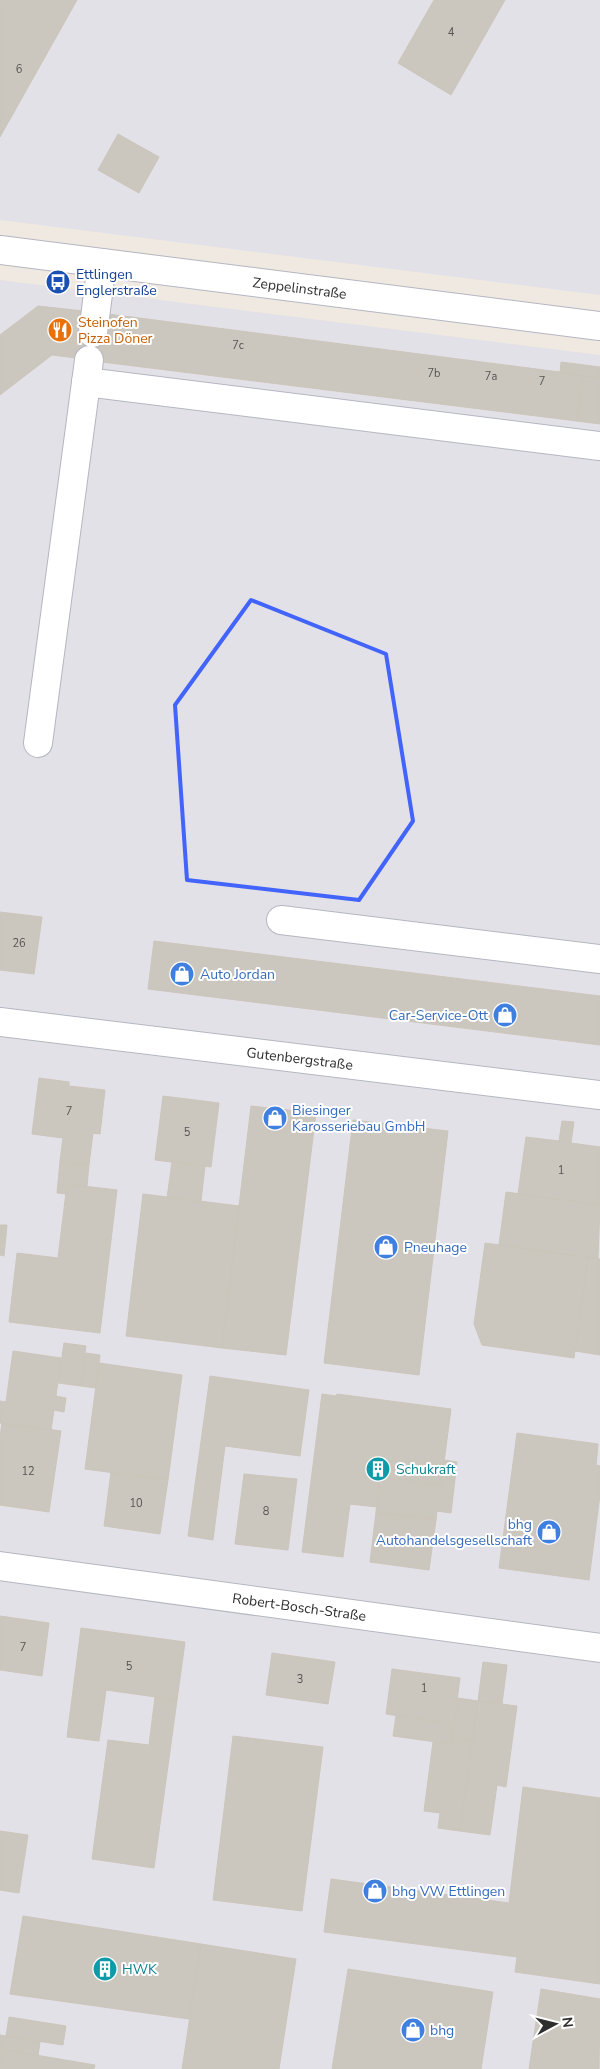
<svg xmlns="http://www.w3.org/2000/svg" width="600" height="2069" font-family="'Nunito Sans',sans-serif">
<rect width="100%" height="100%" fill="#efe9e1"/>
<path fill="#e3e1e8" d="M 0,0 L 600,0 L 600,295 L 0,220 Z
M 0,280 L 600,355 L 600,2069 L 0,2069 Z"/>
<path fill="#cbc7bf" stroke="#cbc5ba" d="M 0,0 L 77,0 L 0,137 Z
M 434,0 L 505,0 L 451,95 L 398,63 Z
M 118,134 L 159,157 L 139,193 L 98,170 Z
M 38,306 L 83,311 L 76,358 L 52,355 L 0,395 L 0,335 Z
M 108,314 L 583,375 L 577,421 L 102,362 Z
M 81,331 L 106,335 L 102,362 L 76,358 Z
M 561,362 L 600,367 L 600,378 L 560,373 Z
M 583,375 L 600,378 L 600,424 L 577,421 Z
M 0,912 L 42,917 L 34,974 L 0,970 Z
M 154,941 L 600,996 L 600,1045 L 148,989 Z
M 39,1078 L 69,1082 L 69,1086 L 105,1090 L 100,1134 L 93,1133 L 89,1165 L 60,1161 L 63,1138 L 32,1134 Z
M 163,1096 L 219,1103 L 211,1167 L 155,1160 Z
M 251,1106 L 316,1113 L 286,1355 L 222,1348 Z
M 353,1120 L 448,1131 L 419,1375 L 324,1363 Z
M 562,1121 L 574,1122 L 571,1143 L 600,1147 L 600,1205 L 518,1194 L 526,1137 L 559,1141 Z
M 60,1161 L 89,1165 L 87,1186 L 67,1184 L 66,1194 L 57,1193 Z
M 172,1162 L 205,1166 L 201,1201 L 167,1198 Z
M 67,1184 L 117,1190 L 100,1333 L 9,1322 L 17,1253 L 58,1258 Z
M 506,1192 L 600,1205 L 598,1259 L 499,1245 Z
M 143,1194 L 239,1206 L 222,1348 L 126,1336 Z
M 0,1225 L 7,1225 L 4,1256 L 0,1255 Z
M 485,1243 L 588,1257 L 574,1358 L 482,1345 L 474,1324 Z
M 588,1257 L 600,1259 L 600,1355 L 575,1351 Z
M 64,1343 L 86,1346 L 81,1386 L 58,1383 Z
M 13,1351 L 61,1358 L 56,1396 L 66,1398 L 64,1412 L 54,1410 L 51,1430 L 0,1423 L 0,1401 L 6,1402 Z
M 86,1353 L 100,1355 L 96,1388 L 81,1386 Z
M 99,1363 L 182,1375 L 168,1480 L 85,1469 Z
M 210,1376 L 309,1390 L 300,1456 L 225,1446 L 213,1540 L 188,1536 Z
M 322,1394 L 336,1396 L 337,1394 L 451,1409 L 441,1485 L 380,1477 L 377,1507 L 350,1504 L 343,1557 L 302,1552 Z
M 2,1423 L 61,1431 L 49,1512 L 0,1505 L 0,1437 Z
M 517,1433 L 598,1444 L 596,1465 L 600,1466 L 600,1495 L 589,1580 L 499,1568 Z
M 444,1460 L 457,1462 L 451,1513 L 437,1511 L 436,1520 L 376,1512 L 380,1477 L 441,1485 Z
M 111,1472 L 168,1480 L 160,1534 L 104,1526 Z
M 244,1474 L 297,1479 L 288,1550 L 235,1544 Z
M 376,1512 L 436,1520 L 429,1570 L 370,1562 Z
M 0,1616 L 49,1623 L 42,1676 L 0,1670 Z
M 81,1628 L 185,1642 L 177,1700 L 106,1690 L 99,1741 L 67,1737 Z
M 272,1653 L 335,1662 L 328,1704 L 266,1695 Z
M 483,1662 L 507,1665 L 502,1704 L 478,1701 Z
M 392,1669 L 460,1678 L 454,1724 L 386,1714 Z
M 155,1697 L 177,1700 L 154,1868 L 92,1859 L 108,1740 L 149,1745 Z
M 458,1698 L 478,1701 L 472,1741 L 452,1737 Z
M 478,1701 L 517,1706 L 506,1787 L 497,1785 L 490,1835 L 460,1831 Z
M 396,1716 L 454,1724 L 451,1744 L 393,1736 Z
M 233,1736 L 323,1747 L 302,1911 L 213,1900 Z
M 452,1737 L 472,1741 L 460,1831 L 438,1828 L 440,1813 L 424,1811 L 433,1742 L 451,1744 Z
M 523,1787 L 600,1798 L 600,1984 L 515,1972 L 517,1957 L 324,1932 L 331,1879 L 509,1903 Z
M 0,1831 L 28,1835 L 19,1893 L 0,1890 Z
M 23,1916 L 201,1944 L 189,2019 L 10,1994 Z
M 201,1944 L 296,1959 L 279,2069 L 182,2069 Z
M 348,1969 L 493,1992 L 481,2069 L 332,2069 Z
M 541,1989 L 600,1999 L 599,2069 L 529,2069 Z
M 9,2017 L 66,2026 L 63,2045 L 6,2036 Z
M 0,2035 L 40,2042 L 38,2056 L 0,2049 Z
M 0,2049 L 95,2065 L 94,2069 L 0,2069 Z"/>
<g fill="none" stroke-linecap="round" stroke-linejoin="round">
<defs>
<g id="minor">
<path id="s1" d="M 0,250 L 600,326"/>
<path d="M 93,333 L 102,263"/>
<path d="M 86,382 L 600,446"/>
<path d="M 38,743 L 89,360"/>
<path d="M 281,920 L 600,959"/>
<path id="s2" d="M 0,1022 L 600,1095"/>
<path id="s3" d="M 0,1566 L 600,1648"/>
</g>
</defs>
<use href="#minor" stroke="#b4b7c1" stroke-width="30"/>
<use href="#minor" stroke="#fff" stroke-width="28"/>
</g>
<path fill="none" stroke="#4264fb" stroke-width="4" stroke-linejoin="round" d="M 251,600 L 386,654 L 413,821 L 359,900 L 187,880 L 175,705 Z"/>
<defs>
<symbol id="bus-disc" viewBox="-11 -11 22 22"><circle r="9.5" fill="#1a4fb4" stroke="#fff"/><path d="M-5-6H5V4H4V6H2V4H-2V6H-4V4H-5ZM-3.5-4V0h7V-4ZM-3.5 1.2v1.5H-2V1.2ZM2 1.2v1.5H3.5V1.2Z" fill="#fff"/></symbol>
<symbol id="restaurant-disc" viewBox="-11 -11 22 22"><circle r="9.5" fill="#e8710a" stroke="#fff"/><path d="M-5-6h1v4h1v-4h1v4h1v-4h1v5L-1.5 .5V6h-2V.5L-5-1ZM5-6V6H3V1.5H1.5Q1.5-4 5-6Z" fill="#fff"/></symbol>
<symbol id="shop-disc" viewBox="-11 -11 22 22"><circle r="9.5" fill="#3f7fe0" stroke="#fff"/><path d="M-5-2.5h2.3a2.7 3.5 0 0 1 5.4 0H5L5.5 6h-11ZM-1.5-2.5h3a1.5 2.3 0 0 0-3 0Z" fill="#fff"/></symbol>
<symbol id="building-disc" viewBox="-11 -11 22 22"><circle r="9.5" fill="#0f9aa8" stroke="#fff"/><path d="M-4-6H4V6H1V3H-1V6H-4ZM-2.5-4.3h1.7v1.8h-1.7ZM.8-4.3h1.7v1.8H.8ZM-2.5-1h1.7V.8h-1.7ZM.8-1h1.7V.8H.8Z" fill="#fff"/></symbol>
</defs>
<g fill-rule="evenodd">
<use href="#bus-disc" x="44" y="268" width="28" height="28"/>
<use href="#restaurant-disc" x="46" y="316" width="28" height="28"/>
<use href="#shop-disc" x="168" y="960" width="28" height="28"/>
<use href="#shop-disc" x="491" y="1001" width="28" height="28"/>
<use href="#shop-disc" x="261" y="1104" width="28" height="28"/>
<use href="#shop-disc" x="372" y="1233" width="28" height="28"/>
<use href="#building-disc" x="364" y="1455" width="28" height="28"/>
<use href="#shop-disc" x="535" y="1518" width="28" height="28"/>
<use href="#shop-disc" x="361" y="1877" width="28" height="28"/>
<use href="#building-disc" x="91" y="1955" width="28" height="28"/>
<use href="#shop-disc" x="399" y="2016" width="28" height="28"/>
</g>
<g text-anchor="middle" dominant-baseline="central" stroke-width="4" stroke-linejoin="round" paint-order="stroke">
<g font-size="11" fill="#555452">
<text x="451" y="32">4</text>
<text x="19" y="69">6</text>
<text x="238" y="345">7c</text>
<text x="434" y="373">7b</text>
<text x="491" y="376">7a</text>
<text x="542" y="381">7</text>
<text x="19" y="943">26</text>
<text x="69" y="1111">7</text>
<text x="187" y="1132">5</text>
<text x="561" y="1170">1</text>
<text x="28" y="1471">12</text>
<text x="136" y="1503">10</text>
<text x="266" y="1511">8</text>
<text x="23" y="1647">7</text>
<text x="129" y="1666">5</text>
<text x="300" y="1679">3</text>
<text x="424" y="1688">1</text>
</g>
<g font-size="14" fill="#164399" stroke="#fff" text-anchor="start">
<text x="76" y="274">Ettlingen<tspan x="76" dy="16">Englerstraße</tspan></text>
</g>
<g font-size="14" fill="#2e2e2e" stroke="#fff">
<text stroke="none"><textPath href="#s1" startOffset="302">Zeppelinstraße</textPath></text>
<text stroke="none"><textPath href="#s2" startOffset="302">Gutenbergstraße</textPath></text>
<text stroke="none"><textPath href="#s3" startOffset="302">Robert-Bosch-Straße</textPath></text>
</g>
<g font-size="14" fill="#c56008" stroke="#fff" text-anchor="start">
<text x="78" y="322">Steinofen<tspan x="78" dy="16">Pizza Döner</tspan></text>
</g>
<g font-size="14" fill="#366cbe" stroke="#fff" text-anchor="start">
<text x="200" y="974">Auto Jordan</text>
<text x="488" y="1015" text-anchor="end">Car-Service-Ott</text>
<text x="292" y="1110">Biesinger<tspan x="292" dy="16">Karosseriebau GmbH</tspan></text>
<text x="404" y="1247">Pneuhage</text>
<text x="532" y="1524" text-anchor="end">bhg<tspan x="532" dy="16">Autohandelsgesellschaft</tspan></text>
<text x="392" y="1891">bhg VW Ettlingen</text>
<text x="430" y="2030">bhg</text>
</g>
<g font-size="14" fill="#0d838f" stroke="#fff" text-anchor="start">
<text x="396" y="1469">Schukraft</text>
<text x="122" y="1969">HWK</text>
</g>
</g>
<g transform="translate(555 2024) rotate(83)" stroke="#ffffff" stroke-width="4" paint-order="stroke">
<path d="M0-4L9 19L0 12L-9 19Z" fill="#2e2e2e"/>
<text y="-8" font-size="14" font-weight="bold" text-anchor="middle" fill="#2e2e2e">N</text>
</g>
</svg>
